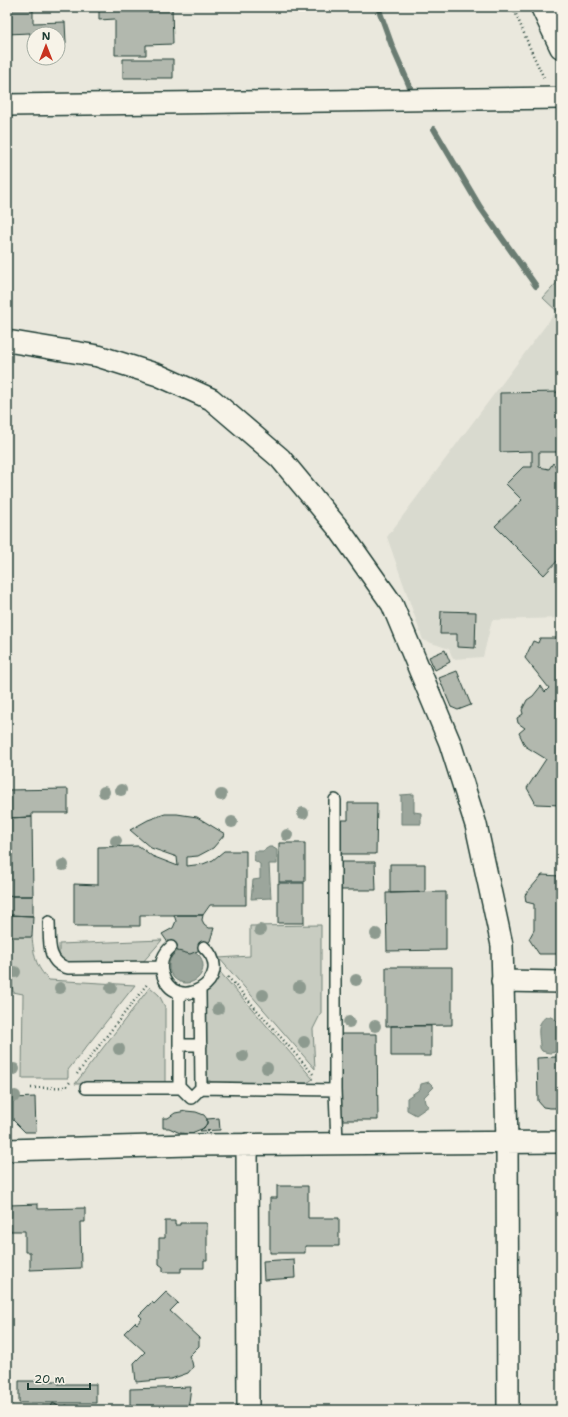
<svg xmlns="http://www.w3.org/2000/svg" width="568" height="1417" font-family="'Shantell Sans',sans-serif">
<rect width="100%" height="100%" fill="#eae8dd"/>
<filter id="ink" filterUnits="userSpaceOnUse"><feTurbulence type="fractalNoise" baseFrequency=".025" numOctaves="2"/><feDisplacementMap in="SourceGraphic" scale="8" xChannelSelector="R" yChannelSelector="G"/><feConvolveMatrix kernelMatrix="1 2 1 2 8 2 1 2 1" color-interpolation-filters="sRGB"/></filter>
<g filter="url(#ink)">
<path fill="#d9dacf" d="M 555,313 L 561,319 L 561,618 L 492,620 L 483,657 L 453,659 L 449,649 L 423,640 L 387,537 Z"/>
<path fill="#c8ccc1" stroke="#74847a" d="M 561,278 L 561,315 L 543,298 Z
M 321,925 L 321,1013 L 313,1029 L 315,1069 L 219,958 L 250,956 L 250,926 Z
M 8,937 L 32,937 C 34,955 35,966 49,980 L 135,985 L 68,1070 L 68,1078 L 22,1078 L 23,994 L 13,992 Z
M 162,940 L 142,963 L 62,963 L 59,955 L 59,944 Z
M 219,971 L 313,1079 L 307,1083 L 212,1082 L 206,1079 L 203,994 C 211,988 215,981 219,971 Z
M 150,987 L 159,995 L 165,1007 L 165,1083 L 75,1084 Z"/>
<path fill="#9ca69c" stroke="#6a7c72" d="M 414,794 L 414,812 L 421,813 L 421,824 L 401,824 L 401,795 Z
M 269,847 L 272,847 L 277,850 L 277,864 L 269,864 L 271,898 L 251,899 L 253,880 L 260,879 L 260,864 L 254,860 L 254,851 L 263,851 Z
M169 966a17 17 0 1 1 34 0a17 17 0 1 1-34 0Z
M 546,1017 L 551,1017 L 559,1022 C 559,1036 565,1060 542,1051 L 540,1048 C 540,1037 535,1024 546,1017 Z
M 429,1082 L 434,1087 L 424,1097 L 425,1103 L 429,1106 L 416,1115 L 407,1110 L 407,1098 L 420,1089 L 421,1084 Z"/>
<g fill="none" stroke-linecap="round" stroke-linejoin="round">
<path stroke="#6a7c72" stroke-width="6" d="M 378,7 L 392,46 L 410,87
M 434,129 L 480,207 L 536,286"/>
</g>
<path fill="#b2b8ae" stroke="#1f3d34" d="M 7,7 L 33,7 L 33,23 L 65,22 L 66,43 L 58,43 L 58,34 L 34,34 L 34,43 L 30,43 L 30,33 L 7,34 Z
M 99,7 L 172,7 L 173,44 L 146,45 L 146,55 L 115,55 L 115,19 L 99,20 Z
M 123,59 L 173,59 L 173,78 L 123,78 Z
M 561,392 L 561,452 L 539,452 L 539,467 L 549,469 L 553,463 L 561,473 L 561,557 L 544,575 L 495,526 L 522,500 L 506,484 L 523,467 L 532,467 L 532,451 L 500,452 L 500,393 Z
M 441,611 L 476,612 L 475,648 L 457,647 L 457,634 L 440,634 Z
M 561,633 L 561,805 L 536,804 L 527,788 L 546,759 L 525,746 L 519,733 L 525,728 L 518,723 L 517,718 L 523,714 L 522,710 L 527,700 L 533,696 L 541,686 L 545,692 L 549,688 L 525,658 L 533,641 L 538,643 L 540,638 L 558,638 Z
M 445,650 L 450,662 L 435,670 L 429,657 Z
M 457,671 L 471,705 L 458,710 L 451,707 L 439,678 Z
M 68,789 L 68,813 L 32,813 L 32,817 L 7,818 L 7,790 Z
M 348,803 L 377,803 L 376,854 L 339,854 L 339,820 L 348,820 Z
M 165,814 L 177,814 L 197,817 L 225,834 L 213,848 L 198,856 L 187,857 L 187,866 L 203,864 L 213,860 L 224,851 L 246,851 L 246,905 L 210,905 L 203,915 L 140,915 L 140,926 L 74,926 L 74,884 L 98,885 L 98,847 L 139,846 L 152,856 L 178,866 L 177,857 L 151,848 L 130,830 L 148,820 Z
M 32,817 L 33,896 L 8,896 L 7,818 Z
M 279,843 L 305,843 L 305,882 L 279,882 Z
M 339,862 L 375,862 L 376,890 L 339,890 Z
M 390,864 L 425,864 L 425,892 L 390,893 Z
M 542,875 L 561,876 L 561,954 L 539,954 L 529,939 L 534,930 L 534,904 L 526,902 L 525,895 Z
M 278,883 L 304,883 L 304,923 L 278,923 Z
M 446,892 L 446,950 L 387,951 L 386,893 Z
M 8,896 L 33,896 L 33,916 L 8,915 Z
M 8,915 L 33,916 L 32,937 L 8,937 Z
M 174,915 L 203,915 L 202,920 L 204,924 L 209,928 L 214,928 L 210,941 L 200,950 L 190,954 L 178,951 L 171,947 L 162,934 L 173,928 L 176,921 Z
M 386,967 L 452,967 L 452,1025 L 386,1026 Z
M 391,1026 L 431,1026 L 431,1056 L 391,1056 Z
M 338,1034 L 377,1034 L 378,1120 L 339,1120 Z
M 561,1053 L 561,1108 L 550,1108 L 543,1107 L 538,1101 L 537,1058 L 556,1057 Z
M 35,1097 L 36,1132 L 25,1132 L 13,1120 L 13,1098 Z
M 186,1111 L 196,1112 L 204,1115 L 207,1119 L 207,1123 L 204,1128 L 189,1134 L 180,1133 L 169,1128 L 163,1128 L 163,1118 L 168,1118 L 175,1113 Z
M 219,1118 L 220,1130 L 200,1131 L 207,1124 L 207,1119 Z
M 277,1186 L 308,1186 L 308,1218 L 339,1218 L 339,1246 L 305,1246 L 305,1253 L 270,1253 L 270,1198 L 277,1198 Z
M 38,1204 L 38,1209 L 85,1208 L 85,1222 L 80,1222 L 81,1268 L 30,1270 L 30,1252 L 25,1252 L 25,1231 L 9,1231 L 9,1205 Z
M 165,1221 L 175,1221 L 175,1225 L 180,1225 L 180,1223 L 207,1223 L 207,1260 L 204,1260 L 204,1268 L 181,1268 L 181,1272 L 163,1272 L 163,1267 L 159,1264 L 159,1238 L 165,1238 Z
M 294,1259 L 295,1278 L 264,1280 L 263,1261 Z
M 166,1292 L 178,1303 L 170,1311 L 199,1338 L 199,1346 L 189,1356 L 192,1362 L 193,1367 L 188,1373 L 171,1379 L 136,1382 L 134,1363 L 145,1352 L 124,1333 L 135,1322 L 137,1324 L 142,1318 L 139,1315 L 152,1302 L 154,1304 Z
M 19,1381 L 58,1381 L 58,1384 L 96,1384 L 96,1403 L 19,1403 Z
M 191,1387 L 188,1410 L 130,1410 L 130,1389 Z
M 53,1403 L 63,1409 L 66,1405 L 74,1410 L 49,1410 Z"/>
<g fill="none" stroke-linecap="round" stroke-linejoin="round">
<defs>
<path id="service" d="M 49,922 C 50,940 46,963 68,968 L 161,967
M 171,947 C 164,953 160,962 162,972 C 173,1018 239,979 204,947
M 179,992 L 179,1086 L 191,1098 L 201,1088 L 200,990
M 179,1045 L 201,1045
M 86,1088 L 181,1088
M 201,1088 L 335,1090 L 335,800
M 335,1090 L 337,1143"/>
<path id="minor" d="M 7,105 L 561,98
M 7,341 L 98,356 L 158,375 L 211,399 L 280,458 L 339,529 L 392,604 L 450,743 L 476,825 L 502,945 L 507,1142 L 508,1410
M 502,981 L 561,982
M 247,1144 L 248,1410
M 7,1150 L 190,1145 L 561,1142"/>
<path id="primary" d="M 542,7 L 561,47"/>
</defs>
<use href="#service" stroke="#1f3d34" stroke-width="14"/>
<use href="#minor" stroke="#1f3d34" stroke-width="24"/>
<use href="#primary" stroke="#1f3d34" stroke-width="25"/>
<path stroke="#1f3d34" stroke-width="2.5" stroke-dasharray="1 3" stroke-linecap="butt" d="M 513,7 L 533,55 L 544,78
M 228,977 L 313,1074
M 77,1074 L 148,983
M 31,1088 L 66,1087 L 70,1082"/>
<use href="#service" stroke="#f7f3e8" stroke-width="11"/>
<use href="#minor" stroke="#f7f3e8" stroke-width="21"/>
<use href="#primary" stroke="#f7f3e8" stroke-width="22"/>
</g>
<g fill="#8d9a8f">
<circle cx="121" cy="790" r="6"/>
<circle cx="104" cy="792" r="6"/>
<circle cx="221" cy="795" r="6"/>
<circle cx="303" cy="813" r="6"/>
<circle cx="232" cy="822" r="6"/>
<circle cx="287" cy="835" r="6"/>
<circle cx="116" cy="841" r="6"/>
<circle cx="63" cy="865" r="6"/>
<circle cx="260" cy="930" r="6"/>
<circle cx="376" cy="934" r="6"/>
<circle cx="15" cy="972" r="6"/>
<circle cx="356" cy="980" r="6"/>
<circle cx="299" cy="987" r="6"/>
<circle cx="60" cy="988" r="6"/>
<circle cx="111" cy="988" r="6"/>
<circle cx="263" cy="995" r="6"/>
<circle cx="218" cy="1009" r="6"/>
<circle cx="349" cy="1022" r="6"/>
<circle cx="375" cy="1026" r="6"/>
<circle cx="304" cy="1042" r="6"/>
<circle cx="119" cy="1049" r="6"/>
<circle cx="243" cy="1056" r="6"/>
<circle cx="267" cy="1068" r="6"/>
<circle cx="14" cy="1069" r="6"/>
<circle cx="15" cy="1096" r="6"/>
</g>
</g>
<rect width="568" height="1417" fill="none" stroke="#f7f3e8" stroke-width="24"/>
<rect x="12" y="12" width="544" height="1393" fill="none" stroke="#1f3d34" stroke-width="1.5" filter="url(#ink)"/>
<g transform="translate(46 46)"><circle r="19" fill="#f7f3e8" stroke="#a1aaa0"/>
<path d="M0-3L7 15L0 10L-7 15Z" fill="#c8321e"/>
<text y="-6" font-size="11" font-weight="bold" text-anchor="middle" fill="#1f3d34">N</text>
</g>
<path d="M28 1383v6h62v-6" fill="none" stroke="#1f3d34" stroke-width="2"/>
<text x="34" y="1383" font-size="12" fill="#1f3d34" stroke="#f7f3e8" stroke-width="3" paint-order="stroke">20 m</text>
</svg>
